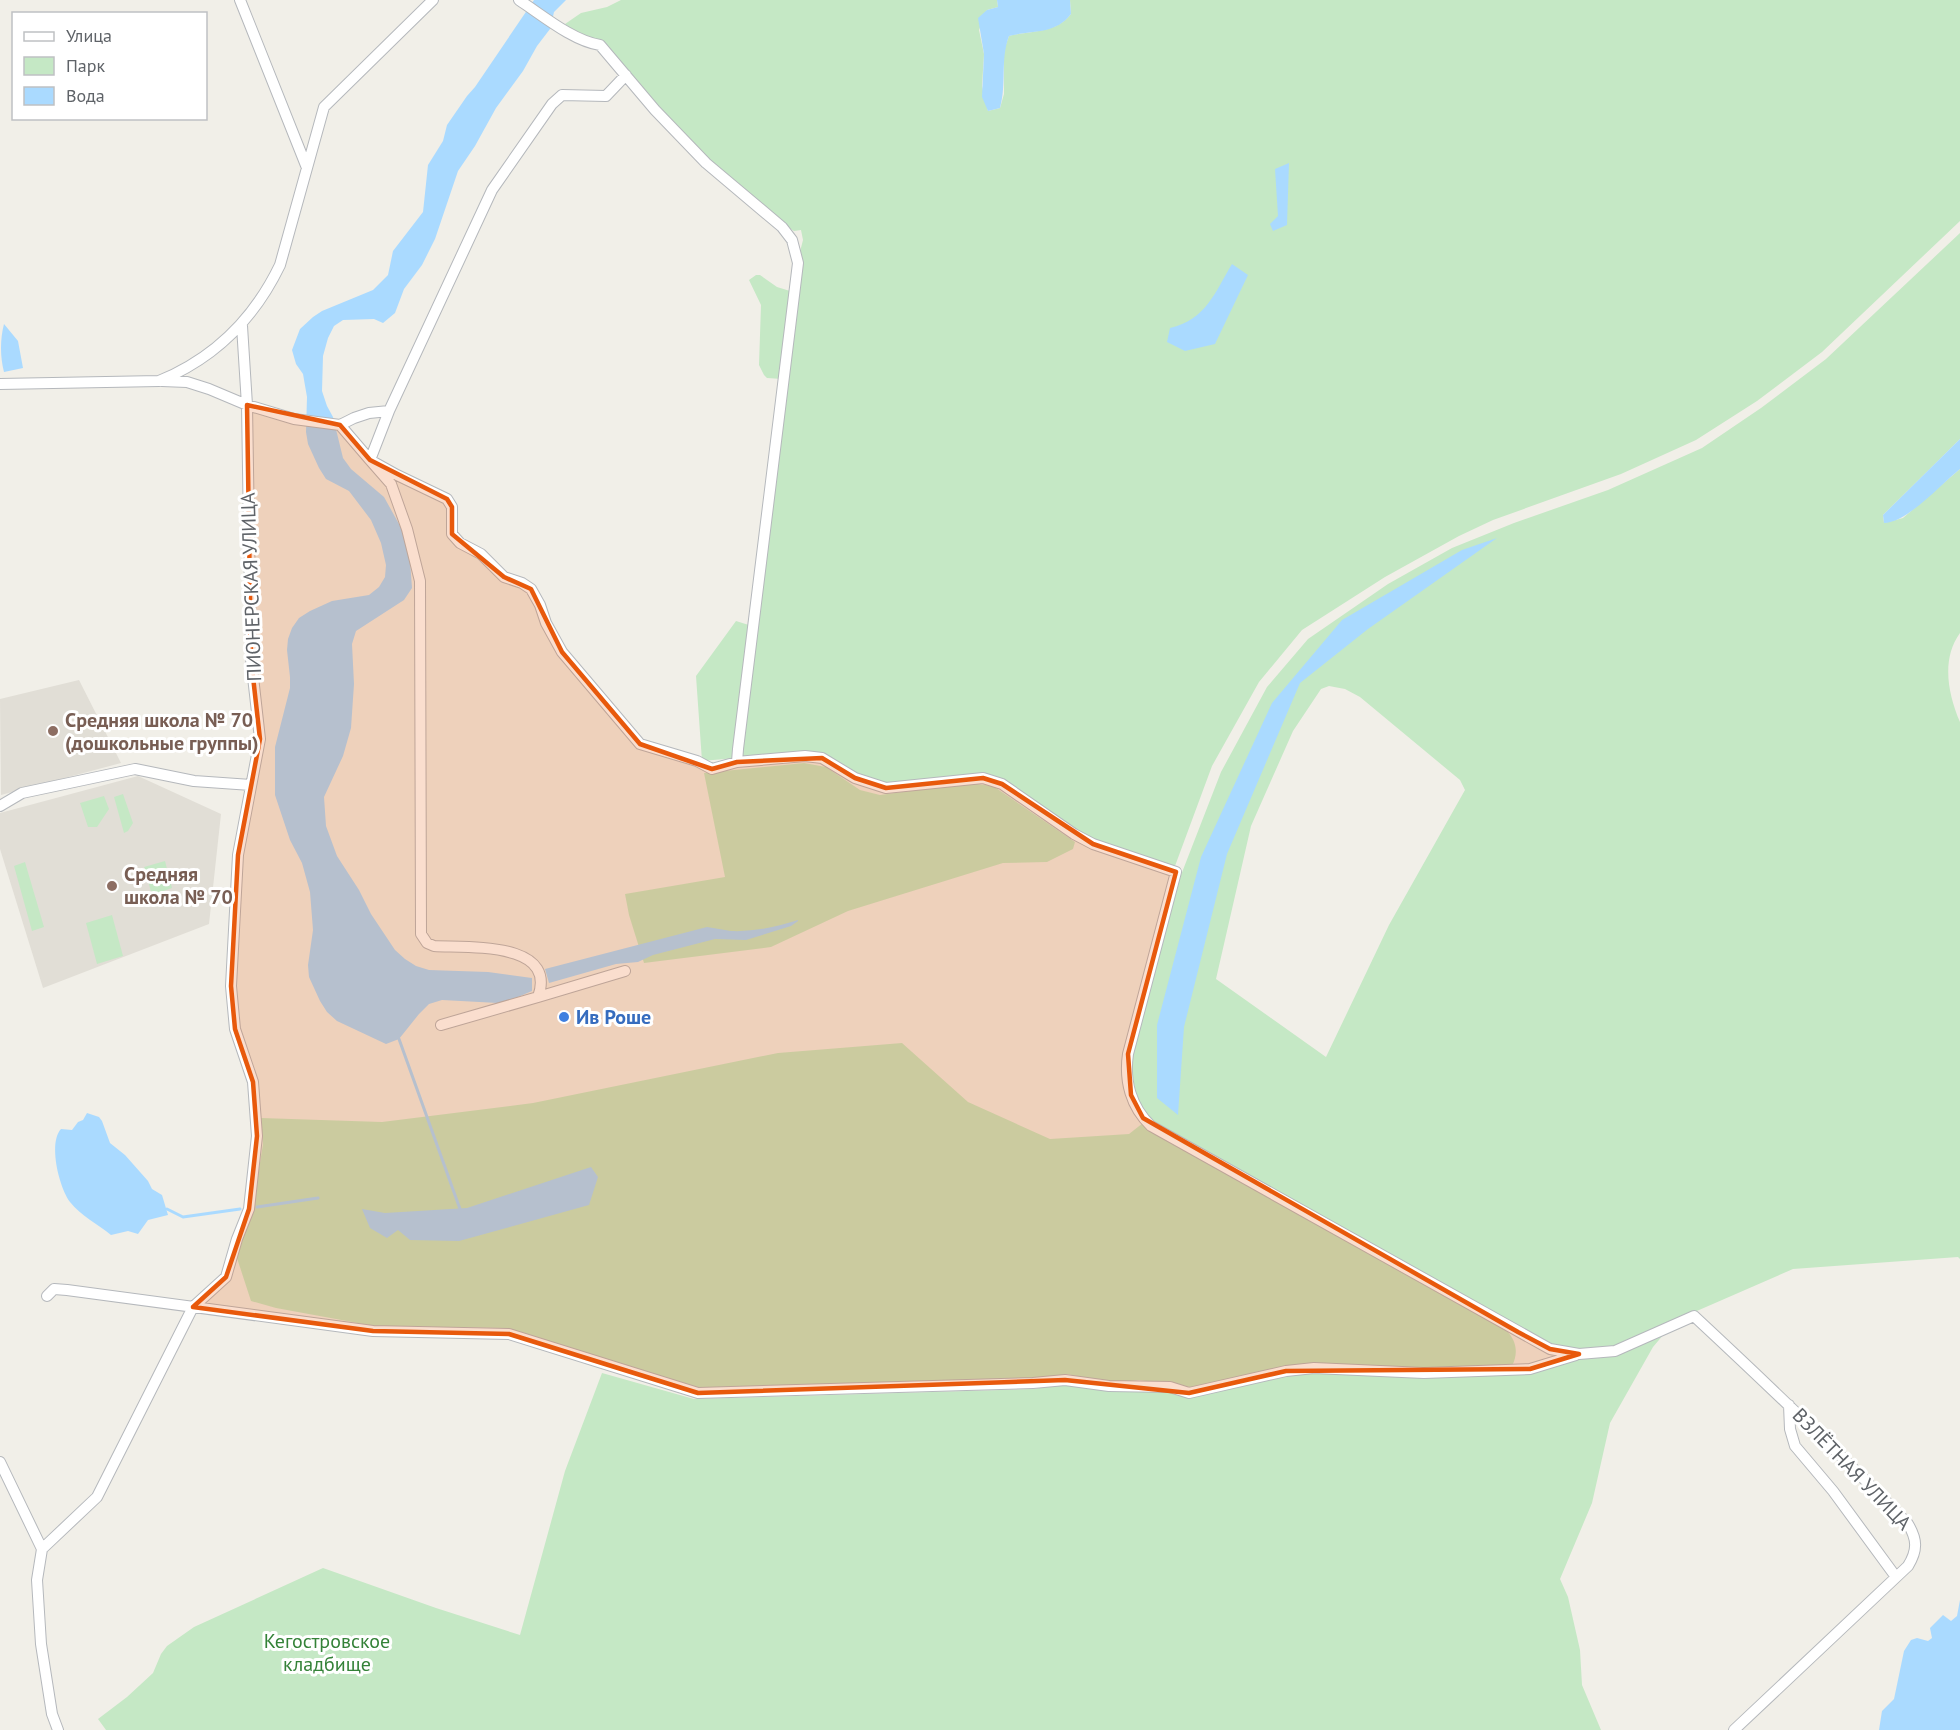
<svg xmlns="http://www.w3.org/2000/svg" width="1960" height="1730" font-family="'PT Sans',sans-serif">
<rect width="100%" height="100%" fill="#f1efe8"/>
<path fill="#e1ded6" d="M 79,680 L 121,763 L 1,795 L 0,699 Z
M 138,776 L 221,814 L 209,924 L 43,988 L 0,849 L 0,813 Z"/>
<path fill="#c5e8c5" fill-rule="evenodd" d="M 621,0 L 997,0 L 998,7 L 987,10 L 979,30 L 984,54 L 982,86 L 988,111 L 1000,108 L 1004,94 L 1004,50 L 1009,36 C 1032,30 1055,34 1071,14 L 1070,0 L 1960,0 L 1960,221 L 1822,352 L 1757,401 L 1696,440 L 1621,474 L 1493,520 L 1459,536 L 1385,577 L 1302,630 L 1259,682 L 1212,766 L 1175,866 L 1095,842 L 995,777 L 883,787 L 866,782 L 822,754 L 758,756 L 702,761 L 696,676 L 736,621 L 752,626 L 782,379 L 767,378 L 764,375 L 759,365 L 761,305 L 749,280 L 756,275 L 760,275 L 777,287 L 790,291 L 803,240 L 801,230 L 794,231 L 788,227 L 713,168 L 625,71 L 565,24 L 581,13 L 607,7 Z
M 1960,233 L 1960,439 L 1883,515 L 1884,523 L 1903,518 L 1960,469 L 1960,633 C 1941,659 1948,694 1960,722 L 1960,1259 L 1958,1257 L 1793,1269 L 1621,1344 C 1594,1351 1578,1351 1551,1346 L 1162,1128 C 1135,1107 1133,1086 1131,1054 L 1181,875 L 1221,772 L 1267,687 L 1308,639 L 1388,584 L 1452,548 L 1514,523 L 1608,490 L 1702,448 L 1761,408 L 1826,359 ZM 1329,686 L 1345,689 L 1360,697 L 1460,780 L 1465,790 L 1389,925 L 1326,1057 L 1216,979 L 1251,826 L 1293,731 L 1321,689 Z
M 804,763 L 826,767 L 860,790 L 880,795 L 969,783 L 993,786 L 1075,842 L 1073,849 L 1047,862 L 1003,863 L 848,911 L 771,947 L 644,963 L 629,915 L 625,894 L 725,877 L 704,773 Z
M 123,794 L 133,823 L 128,831 L 124,833 L 114,797 Z
M 104,796 L 109,809 L 97,827 L 88,827 L 80,803 Z
M 165,861 L 172,888 L 152,895 L 144,867 Z
M 25,862 L 44,927 L 32,931 L 14,866 Z
M 112,915 L 123,956 L 97,964 L 86,923 Z
M 902,1043 L 968,1102 L 1050,1139 L 1129,1134 L 1143,1123 L 1153,1132 L 1189,1153 L 1506,1330 C 1516,1340 1519,1352 1512,1366 L 1427,1369 L 1315,1365 L 1197,1388 L 1139,1380 L 1111,1383 L 1067,1374 L 1029,1380 L 701,1389 L 505,1328 L 374,1326 L 276,1308 L 251,1301 L 236,1255 L 252,1212 L 263,1144 L 261,1118 L 382,1122 L 533,1103 L 778,1053 Z
M 1664,1334 L 1653,1347 L 1610,1423 L 1592,1503 L 1560,1579 L 1568,1597 L 1580,1650 L 1582,1685 L 1601,1730 L 106,1730 L 98,1719 L 127,1697 L 153,1673 L 161,1654 L 167,1646 L 194,1627 L 323,1568 L 436,1608 L 520,1635 L 565,1471 L 602,1373 L 694,1399 L 1033,1389 L 1065,1384 L 1168,1392 L 1286,1373 L 1504,1373 Z"/>
<path fill="#aadaff" d="M 534,0 L 566,0 L 554,12 L 550,29 L 537,46 L 523,71 L 496,108 L 475,146 L 458,171 L 435,239 L 422,265 L 404,289 L 395,313 L 383,323 L 374,319 L 343,320 L 334,326 L 328,338 L 323,356 L 322,391 L 327,406 L 333,417 L 343,458 L 351,469 L 384,497 L 404,533 L 410,561 L 412,588 L 404,600 L 356,631 L 352,644 L 354,684 L 351,728 L 343,756 L 324,797 L 326,826 L 337,856 L 359,890 L 371,914 L 395,950 L 405,959 L 416,966 L 429,970 L 488,972 L 532,978 L 532,991 L 511,1000 L 498,1003 L 442,1000 L 429,1004 L 419,1014 L 399,1039 L 386,1044 L 337,1021 L 327,1012 L 320,1001 L 309,977 L 308,965 L 313,930 L 310,892 L 302,863 L 290,840 L 275,795 L 275,747 L 290,688 L 290,677 L 287,650 L 288,639 L 292,628 L 299,618 L 310,611 L 332,601 L 369,595 L 379,587 L 385,577 L 386,565 L 381,543 L 371,520 L 349,491 L 326,479 L 319,468 L 308,444 L 306,432 L 307,397 L 303,374 L 296,364 L 292,350 L 300,329 L 313,317 L 322,311 L 373,290 L 388,275 L 393,251 L 423,212 L 428,165 L 443,141 L 447,125 L 467,96 L 475,87 Z
M 997,0 L 1070,0 L 1071,14 C 1055,35 1032,30 1009,36 C 1000,60 1007,83 1000,108 L 988,111 L 982,97 L 984,54 L 978,18 L 987,10 L 998,7 Z
M 1289,163 L 1287,225 L 1273,231 L 1270,224 L 1278,216 L 1275,169 Z
M 1232,264 L 1248,275 L 1215,344 L 1185,351 L 1167,342 L 1170,328 C 1206,320 1215,292 1232,264 Z
M 4,324 L 18,341 L 23,368 L 4,372 C 0,357 0,339 4,324 Z
M 1960,439 L 1960,469 C 1941,484 1907,523 1884,523 L 1883,515 Z
M 1497,538 L 1368,629 L 1300,683 L 1227,854 L 1184,1027 L 1178,1115 L 1157,1098 L 1157,1025 L 1201,857 L 1272,703 L 1342,620 L 1462,550 Z
M 798,920 L 798,921 L 791,926 L 746,940 L 715,939 L 653,955 L 638,962 L 616,964 L 549,983 L 545,969 L 707,927 C 715,928 723,930 731,931 C 754,932 775,927 798,920 Z
M 87,1113 L 99,1117 L 102,1121 L 110,1143 L 125,1155 L 148,1181 L 152,1189 L 162,1195 L 168,1215 L 148,1220 L 138,1234 L 128,1231 L 111,1235 C 98,1224 81,1216 70,1202 C 59,1187 48,1143 61,1129 L 72,1130 L 78,1122 L 83,1120 Z
M 591,1167 L 598,1177 L 589,1205 L 459,1241 L 410,1240 L 398,1230 L 387,1238 L 370,1228 L 362,1209 L 385,1213 L 467,1208 Z
M 1960,1600 L 1960,1730 L 1879,1730 L 1882,1711 L 1894,1699 L 1904,1651 L 1911,1640 L 1917,1638 L 1928,1641 L 1932,1638 L 1930,1628 L 1943,1615 L 1951,1621 L 1957,1616 Z"/>
<g fill="none" stroke-linecap="round" stroke-linejoin="round">
<path stroke="#aadaff" stroke-width="3" d="M 399,1039 L 460,1209
M 257,1207 L 318,1198
M 167,1209 L 183,1217 L 240,1209"/>
<defs>
<path id="minor" d="M 240,0 L 307,168
M 519,0 C 542,15 573,41 600,45 L 655,110 L 706,163 L 782,227 L 792,240 L 798,263 L 738,749 L 737,762
M 162,381 L 187,382 L 209,389 L 247,405 L 294,419 L 340,425 L 354,418 L 369,413 L 389,411
M 0,384 L 159,381 C 215,358 254,319 280,265 L 324,107 L 433,0
M 340,425 L 370,460 L 397,475 L 447,499 L 452,507 L 452,534 L 460,543 L 481,554 L 504,577 L 522,583 L 531,589 L 540,605 L 546,623 L 562,652 L 640,744 L 697,761 L 712,769 L 737,762 L 805,756 L 822,758 L 855,778 L 886,788 L 983,778 L 1002,784 L 1074,834 L 1093,844 L 1176,872 L 1128,1054 C 1124,1081 1131,1107 1151,1126 L 1550,1349 L 1579,1354 L 1615,1351 L 1694,1316 C 1767,1384 1839,1452 1908,1524 C 1917,1539 1918,1550 1908,1566 L 1734,1730
M 0,806 L 22,793 L 135,769 L 194,781 L 251,785
M 538,997 L 625,971
M 441,1025 L 538,997 C 558,941 467,948 434,946 L 427,943 L 421,934 L 420,581 L 407,529 L 391,484 L 370,460 L 389,411 L 492,190 L 552,104 L 562,95 L 606,96 L 626,75
M 47,1296 L 54,1289 L 67,1290 L 373,1331 L 509,1334 L 698,1393 L 1033,1383 L 1065,1380 L 1109,1386 L 1170,1387 L 1189,1393 L 1286,1371 L 1314,1368 L 1424,1373 L 1530,1369 L 1576,1355
M 1789,1405 L 1790,1429 L 1795,1446 L 1833,1491 L 1896,1577
M 0,1462 L 42,1549
M 58,1730 L 52,1714 L 41,1644 L 37,1580 L 42,1549 L 97,1497 L 193,1307 L 226,1277 L 237,1239 L 249,1209 L 257,1136 L 253,1082 L 235,1029 L 231,986 L 238,855 L 260,739 L 251,659 L 247,405 L 242,326"/>
</defs>
<use href="#minor" stroke="#b5b8bc" stroke-width="12"/>
<use href="#minor" stroke="#fff" stroke-width="10"/>
</g>
<path fill="#e8590c" fill-opacity="0.2" stroke="#e8590c" stroke-width="4.5" stroke-linejoin="round" d="M 247,405 L 340,425 L 370,460 L 447,499 L 452,507 L 452,534 L 504,577 L 531,589 L 562,652 L 640,744 L 712,769 L 737,762 L 822,758 L 855,778 L 886,788 L 983,778 L 1002,784 L 1093,844 L 1176,872 L 1128,1054 L 1131,1095 L 1143,1118 L 1518,1332 L 1550,1349 L 1579,1354 L 1530,1369 L 1286,1371 L 1189,1393 L 1065,1380 L 698,1393 L 509,1334 L 373,1331 L 193,1307 L 226,1277 L 249,1209 L 257,1136 L 253,1082 L 235,1029 L 231,986 L 238,855 L 260,739 L 251,659 Z"/>
<g fill="#8d6e63" stroke="#fff" stroke-width="2">
<circle cx="53" cy="731" r="6"/>
<circle cx="112" cy="886" r="6"/>
</g>
<circle fill="#3f7fe0" stroke="#fff" stroke-width="2" cx="564" cy="1017" r="6"/>
<g text-anchor="middle" dominant-baseline="central" stroke-width="6" stroke-linejoin="round" paint-order="stroke">
<g font-size="20" fill="#5f6368" stroke="#fff">
<text transform="translate(251 587) rotate(-92)">ПИОНЕРСКАЯ УЛИЦА</text>
<text transform="translate(1852 1469) rotate(46)">ВЗЛЁТНАЯ УЛИЦА</text>
</g>
<g font-size="20" font-weight="bold" fill="#785e54" stroke="#fff" text-anchor="start">
<text x="65" y="720">Средняя школа № 70<tspan x="65" dy="23">(дошкольные группы)</tspan></text>
<text x="124" y="874">Средняя<tspan x="124" dy="23">школа № 70</tspan></text>
</g>
<g font-size="20" font-weight="bold" fill="#366cbe" stroke="#fff" text-anchor="start">
<text x="576" y="1017">Ив Роше</text>
</g>
<g font-size="20" fill="#348238" stroke="#fff">
<text x="327" y="1641">Кегостровское<tspan x="327" dy="23">кладбище</tspan></text>
</g>
</g>
<rect x="12" y="12" width="195" height="108" fill="#ffffff" stroke="#bfc1c3" stroke-width="1.5"/>
<rect x="24" y="32" width="30" height="9" fill="#ffffff" stroke="#bfc1c3" stroke-width="1.5"/>
<text x="66" y="42" font-size="18" fill="#5f6368">Улица</text>
<rect x="24" y="57" width="30" height="18" fill="#c5e8c5" stroke="#bfc1c3" stroke-width="1.5"/>
<text x="66" y="72" font-size="18" fill="#5f6368">Парк</text>
<rect x="24" y="87" width="30" height="18" fill="#aadaff" stroke="#bfc1c3" stroke-width="1.5"/>
<text x="66" y="102" font-size="18" fill="#5f6368">Вода</text>
</svg>
